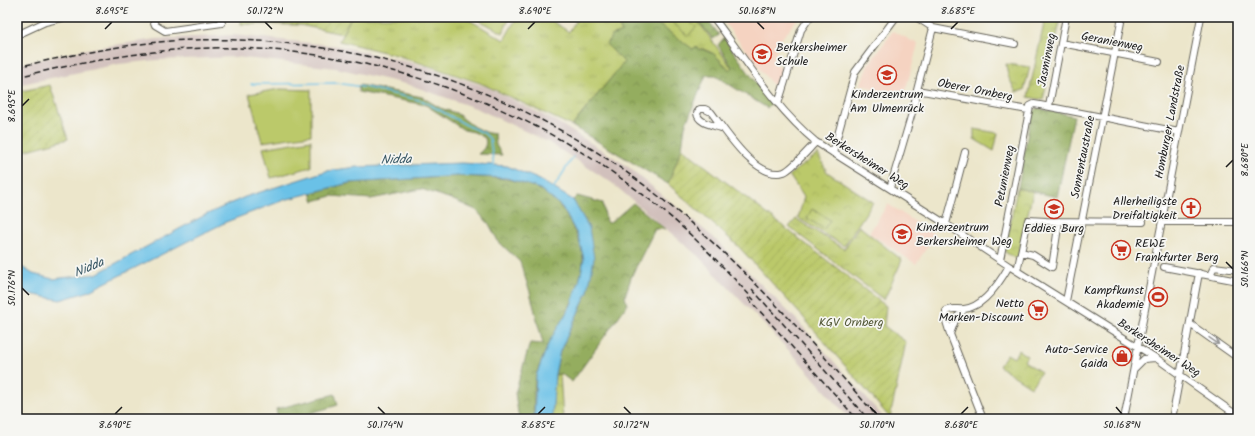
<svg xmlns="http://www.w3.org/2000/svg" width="1255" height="436" font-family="Kalam,sans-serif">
<defs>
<pattern id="grass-tufts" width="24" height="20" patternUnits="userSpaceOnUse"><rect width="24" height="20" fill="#bbc96b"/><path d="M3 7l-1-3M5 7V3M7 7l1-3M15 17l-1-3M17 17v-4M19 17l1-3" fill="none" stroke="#a0ac5c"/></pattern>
<pattern id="forest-crowns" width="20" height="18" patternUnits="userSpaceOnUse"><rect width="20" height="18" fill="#94ad5f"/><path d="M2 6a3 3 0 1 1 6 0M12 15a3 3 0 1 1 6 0" fill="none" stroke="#788c4e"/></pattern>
<pattern id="park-crowns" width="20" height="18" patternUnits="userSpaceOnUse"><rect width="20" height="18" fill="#bbc96b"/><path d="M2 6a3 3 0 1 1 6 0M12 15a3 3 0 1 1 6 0" fill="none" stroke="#a0ac5c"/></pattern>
<pattern id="garden-furrows" width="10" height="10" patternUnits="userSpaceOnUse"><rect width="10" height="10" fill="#bbc96b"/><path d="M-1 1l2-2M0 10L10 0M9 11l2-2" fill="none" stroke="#a0ac5c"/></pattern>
</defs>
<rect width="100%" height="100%" fill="#f6f6f2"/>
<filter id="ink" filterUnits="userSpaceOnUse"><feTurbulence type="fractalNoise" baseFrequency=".025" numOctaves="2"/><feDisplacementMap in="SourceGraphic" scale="8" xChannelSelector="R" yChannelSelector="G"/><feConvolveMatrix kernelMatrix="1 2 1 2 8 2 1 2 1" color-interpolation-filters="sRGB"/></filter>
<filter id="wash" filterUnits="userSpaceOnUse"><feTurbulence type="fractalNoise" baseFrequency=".012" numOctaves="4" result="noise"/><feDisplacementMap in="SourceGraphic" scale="16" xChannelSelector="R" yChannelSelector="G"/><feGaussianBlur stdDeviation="0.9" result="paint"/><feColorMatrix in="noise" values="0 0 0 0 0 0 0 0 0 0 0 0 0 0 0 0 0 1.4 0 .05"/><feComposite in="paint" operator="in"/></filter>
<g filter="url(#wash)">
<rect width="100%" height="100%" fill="#ece6cb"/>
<path fill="#f5d3c1" d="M 727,17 L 799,17 L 778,43 L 772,64 L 783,69 L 777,91 L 724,22 Z
M 893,31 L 918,44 L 903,100 L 861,84 L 868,65 Z
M 888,204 L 935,235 L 916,264 L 869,233 Z"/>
<path fill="#d1c0bc" d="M 233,35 L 340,46 L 417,64 L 487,87 L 557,122 L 626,165 L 713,237 L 796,319 L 885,419 L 850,419 L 798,360 L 698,256 L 612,183 L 548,142 L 478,109 L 410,85 L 336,68 L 235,57 L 158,60 L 119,64 L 17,85 L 17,65 L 86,49 L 156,39 Z"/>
<path fill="url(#grass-tufts)" stroke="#6c7244" d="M 351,17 L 464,17 L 504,40 L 517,17 L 546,17 L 569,32 L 578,17 L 614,17 L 622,32 L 624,62 L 572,126 L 480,83 L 396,55 L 339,41 Z
M 473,17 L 510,17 L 503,33 Z
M 664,17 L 673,17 L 670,19 L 696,27 L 685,17 L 695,17 L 732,68 L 729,70 C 723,62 713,52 704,49 C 701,48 696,51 692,49 C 680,43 669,32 658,24 Z
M 796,219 L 844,249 L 859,226 L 902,260 L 884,300 L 789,227 Z
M 560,373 L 563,419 L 552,419 L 555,374 L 558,375 Z"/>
<path fill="url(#forest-crowns)" stroke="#58643e" d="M 614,17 L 664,17 L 658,24 L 693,49 L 696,46 L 700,50 L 702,49 L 711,53 L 713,53 L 729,70 L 732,67 L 718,45 L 724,38 L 771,104 L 767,108 L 714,75 L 706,75 L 685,126 L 682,148 L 668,184 L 572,126 L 624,62 L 607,45 L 611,36 L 622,32 Z
M 695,17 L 706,17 L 719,35 L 713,39 Z
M 359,85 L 422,97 L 440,108 L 456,113 L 474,127 L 488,133 L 495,134 L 496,145 L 502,155 L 478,154 C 484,149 487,146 485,138 L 474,132 L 464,130 L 426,105 L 358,92 Z
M 1037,108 L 1074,116 L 1057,197 L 1018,188 L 1031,115 Z
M 458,176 C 501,178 546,176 569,220 C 575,232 583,246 583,259 C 583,296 556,325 543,357 C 541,363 537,370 536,377 C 533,390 534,405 534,419 L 519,419 L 515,393 L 530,343 L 543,344 L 530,292 L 520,262 L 498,241 L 489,224 L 476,210 L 451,199 L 421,189 L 371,199 L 332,196 L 314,201 L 311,193 L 349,183 Z
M 577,196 L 603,203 L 606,222 L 610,223 L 633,203 L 665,229 L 655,229 L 632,275 L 625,296 L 627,305 L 572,382 L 560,373 L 558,375 L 555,374 L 560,351 L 588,292 L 589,228 L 573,200 Z
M 335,394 L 338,405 L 290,419 L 278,419 L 276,409 Z"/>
<path fill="url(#park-crowns)" stroke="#6c7244" d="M 1042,17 L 1061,17 L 1043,100 L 1028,97 L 1045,19 Z
M 1006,64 L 1030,67 L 1024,90 L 1016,92 L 1008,76 Z
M 974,129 L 998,133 L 994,151 L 974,139 Z
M 818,154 L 827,172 L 873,202 L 844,246 L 798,218 L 804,197 L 789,175 Z
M 1017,188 L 1033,192 L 1017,260 L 1005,252 Z
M 1018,350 L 1027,356 L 1024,361 L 1041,372 L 1031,387 L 999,366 L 1007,354 L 1014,358 Z"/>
<path fill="url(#garden-furrows)" stroke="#6c7244" d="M 241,17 L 351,17 L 342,34 L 300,25 L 241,24 Z
M 50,85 L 68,139 L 17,153 L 17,92 Z
M 682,148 L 886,306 L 884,326 L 906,342 L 890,418 L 803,317 L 738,246 L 668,184 Z"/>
<path fill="#bbc96b" stroke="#6c7244" d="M 673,17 L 685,17 L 696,27 L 688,36 L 670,20 Z
M 280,89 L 311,90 L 311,135 L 262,142 L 249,94 Z
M 311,140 L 311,167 L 271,178 L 263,148 Z
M 812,209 L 830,220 L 824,229 L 807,218 Z"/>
<path fill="#6ac1e7" stroke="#436e82" d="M 462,163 L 507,166 L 540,180 L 573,200 L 589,228 L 594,258 L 588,292 L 560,351 L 555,374 L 552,419 L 534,419 L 536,376 L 549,342 L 571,305 L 579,282 L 584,259 L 578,236 L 562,207 L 540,189 L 507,178 L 458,176 L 349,183 L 284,200 L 226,222 L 87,292 L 60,300 L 30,294 L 17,286 L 17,264 L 33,274 L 53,279 L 96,274 L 205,215 L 245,197 L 326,171 L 357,167 Z"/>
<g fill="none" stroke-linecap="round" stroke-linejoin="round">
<path stroke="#6ac1e7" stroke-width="1.5" d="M 251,84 L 337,83 L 369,88 L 423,101 L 470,127 L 484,133 L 490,139 L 494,167
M 553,189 L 573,157"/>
</g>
</g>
<g filter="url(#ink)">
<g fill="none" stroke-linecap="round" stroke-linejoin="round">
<defs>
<path id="minor" d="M 152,17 L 155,25 L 165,31 L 222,23 L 219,17
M 713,17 C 746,60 774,107 816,142 L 946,224 L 1009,266 L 1156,358 L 1238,416
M 916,17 L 933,28
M 17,35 L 45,22 L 66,17
M 1061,43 L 1159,62
M 917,90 L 933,28 L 1015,44
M 778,104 L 801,30 L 810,17
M 1049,106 L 1066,17
M 721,128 C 712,125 698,123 697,113 L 700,109 L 705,109 L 711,112 C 725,130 756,181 784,172 C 792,169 809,149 816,142
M 833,153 L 855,72 L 896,17
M 890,188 L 914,106 L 917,90 L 1028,110
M 1162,222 L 1238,222
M 946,224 L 965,152
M 1021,252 L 1033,255 L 1052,267 L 1059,221
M 1000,260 L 1030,106 L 1034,104 L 1040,105 L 1179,132
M 1164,267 L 1238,281
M 1017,271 L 1028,220 L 1046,221 L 1143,222
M 1210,275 L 1214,267 L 1238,270
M 1066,301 L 1122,17
M 965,309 L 956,318 L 950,334 L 983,419
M 1190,324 L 1238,358
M 950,334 L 946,321 L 946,311 C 952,307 958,310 964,309 C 984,307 1000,282 1009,266
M 1134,369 L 1144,359 L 1155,358
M 1124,419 L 1201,17
M 1172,419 L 1199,273"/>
</defs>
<use href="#minor" stroke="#656359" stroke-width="8"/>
<use href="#minor" stroke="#fff" stroke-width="6"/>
<path stroke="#1c1c1c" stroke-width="1.5" stroke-dasharray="6 3" stroke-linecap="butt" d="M 17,67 C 67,56 118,45 170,41 C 351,30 521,86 662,199 C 741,262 813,343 879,419
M 17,77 C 88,61 162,46 236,48 C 396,52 552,115 673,219 C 702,244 728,272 754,300
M 752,289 L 868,419
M 748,298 L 857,419"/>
</g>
<defs><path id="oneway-shaft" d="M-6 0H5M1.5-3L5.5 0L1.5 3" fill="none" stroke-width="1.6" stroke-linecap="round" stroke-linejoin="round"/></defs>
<use stroke="#999" href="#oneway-shaft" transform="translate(1214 341) rotate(35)"/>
</g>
<path fill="none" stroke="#1c1c1c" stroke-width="1.5" d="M 265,22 L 272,29M 757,22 L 764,29M 105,29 L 112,22M 528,29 L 535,22M 951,29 L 958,22M 22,106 L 29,99M 1226,167 L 1233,160M 1226,262 L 1233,269M 22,288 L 29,295M 378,407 L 385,414M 624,407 L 631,414M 870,407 L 877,414M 1116,407 L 1122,414M 115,414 L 122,407M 538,414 L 545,407M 961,414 L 968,407"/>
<defs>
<symbol id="school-ring" viewBox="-11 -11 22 22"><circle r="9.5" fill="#f6f6f2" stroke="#c8321e" stroke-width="1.5"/><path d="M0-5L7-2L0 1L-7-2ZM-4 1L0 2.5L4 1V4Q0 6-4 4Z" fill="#c8321e"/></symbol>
<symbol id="church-ring" viewBox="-11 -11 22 22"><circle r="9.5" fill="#f6f6f2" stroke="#c8321e" stroke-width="1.5"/><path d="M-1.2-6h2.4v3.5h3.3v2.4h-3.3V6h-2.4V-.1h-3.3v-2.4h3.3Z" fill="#c8321e"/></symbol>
<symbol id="supermarket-ring" viewBox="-11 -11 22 22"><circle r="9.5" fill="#f6f6f2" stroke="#c8321e" stroke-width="1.5"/><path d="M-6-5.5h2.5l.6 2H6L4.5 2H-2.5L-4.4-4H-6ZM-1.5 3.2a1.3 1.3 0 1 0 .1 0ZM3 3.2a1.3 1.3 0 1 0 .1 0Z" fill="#c8321e"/></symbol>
<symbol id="stadium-ring" viewBox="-11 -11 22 22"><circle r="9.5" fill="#f6f6f2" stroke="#c8321e" stroke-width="1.5"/><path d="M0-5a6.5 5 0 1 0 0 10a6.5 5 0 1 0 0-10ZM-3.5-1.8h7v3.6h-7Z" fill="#c8321e"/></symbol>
<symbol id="shop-ring" viewBox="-11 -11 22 22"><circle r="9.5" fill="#f6f6f2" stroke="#c8321e" stroke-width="1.5"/><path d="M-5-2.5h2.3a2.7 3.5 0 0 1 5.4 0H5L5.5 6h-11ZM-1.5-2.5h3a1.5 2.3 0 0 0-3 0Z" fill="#c8321e"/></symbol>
</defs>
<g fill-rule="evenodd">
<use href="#school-ring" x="751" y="43" width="22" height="22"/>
<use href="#school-ring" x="876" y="64" width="22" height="22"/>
<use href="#church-ring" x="1180" y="197" width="22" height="22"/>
<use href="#school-ring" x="1043" y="198" width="22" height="22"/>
<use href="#school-ring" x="891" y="223" width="22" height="22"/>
<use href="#supermarket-ring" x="1110" y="239" width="22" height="22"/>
<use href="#stadium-ring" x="1147" y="286" width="22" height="22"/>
<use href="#supermarket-ring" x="1027" y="299" width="22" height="22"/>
<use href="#shop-ring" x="1111" y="345" width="22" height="22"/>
</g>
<g text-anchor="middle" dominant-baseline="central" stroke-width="3.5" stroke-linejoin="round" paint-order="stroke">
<g font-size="12" fill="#1c1c1c" stroke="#f6f6f2">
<text transform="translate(1112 42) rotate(11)">Geranienweg</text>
<text transform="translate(1047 60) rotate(-79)">Jasminweg</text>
<text transform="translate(975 90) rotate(11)">Oberer Ornberg</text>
<text transform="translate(1170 122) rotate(-79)">Homburger Landstraße</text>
<text transform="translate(1083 157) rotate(-79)">Sonnentaustraße</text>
<text transform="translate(867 161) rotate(32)">Berkersheimer Weg</text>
<text transform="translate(1005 176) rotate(-79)">Petunienweg</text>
<text transform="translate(1159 348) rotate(33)">Berkersheimer Weg</text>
</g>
<g font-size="12" fill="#1c1c1c" stroke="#f6f6f2" text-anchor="end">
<text x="776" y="47" text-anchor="start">Berkersheimer<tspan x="776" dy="14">Schule</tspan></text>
<text x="887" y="94" text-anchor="middle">Kinderzentrum<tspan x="887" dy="14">Am Ulmenrück</tspan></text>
<text x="1177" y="201">Allerheiligste<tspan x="1177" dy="14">Dreifaltigkeit</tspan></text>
<text x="916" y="227" text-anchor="start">Kinderzentrum<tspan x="916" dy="14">Berkersheimer Weg</tspan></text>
<text x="1054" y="228" text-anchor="middle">Eddies Burg</text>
<text x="1135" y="243" text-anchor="start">REWE<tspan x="1135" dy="14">Frankfurter Berg</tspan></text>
<text x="1144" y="290">Kampfkunst<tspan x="1144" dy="14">Akademie</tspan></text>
<text x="1024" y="303">Netto<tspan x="1024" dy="14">Marken-Discount</tspan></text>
<text x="1108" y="349">Auto-Service<tspan x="1108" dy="14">Gaida</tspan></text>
</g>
<g font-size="12" fill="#545938" stroke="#f6f6f2">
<text x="851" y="322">KGV Ornberg</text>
</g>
<g font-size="13" font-style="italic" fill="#375663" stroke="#f6f6f2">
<text transform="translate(396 160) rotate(-2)">Nidda</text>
<text transform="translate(89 268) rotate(-23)">Nidda</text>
</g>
</g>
<rect width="1255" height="436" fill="none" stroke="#f6f6f2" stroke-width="44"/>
<rect x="22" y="22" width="1211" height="392" fill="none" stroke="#1c1c1c" stroke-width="1.5"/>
<g font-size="10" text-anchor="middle" fill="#1c1c1c">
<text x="112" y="14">8.695°E</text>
<text x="265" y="14">50.172°N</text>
<text x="535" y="14">8.690°E</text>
<text x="757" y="14">50.168°N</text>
<text x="958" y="14">8.685°E</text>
<text transform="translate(11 106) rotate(-90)" y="4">8.695°E</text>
<text transform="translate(1244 160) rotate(-90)" y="4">8.680°E</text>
<text transform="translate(1244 269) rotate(-90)" y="4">50.166°N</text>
<text transform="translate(11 288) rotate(-90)" y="4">50.176°N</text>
<text x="115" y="428">8.690°E</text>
<text x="385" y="428">50.174°N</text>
<text x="538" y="428">8.685°E</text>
<text x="631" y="428">50.172°N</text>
<text x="877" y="428">50.170°N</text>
<text x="961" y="428">8.680°E</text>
<text x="1122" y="428">50.168°N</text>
</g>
</svg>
